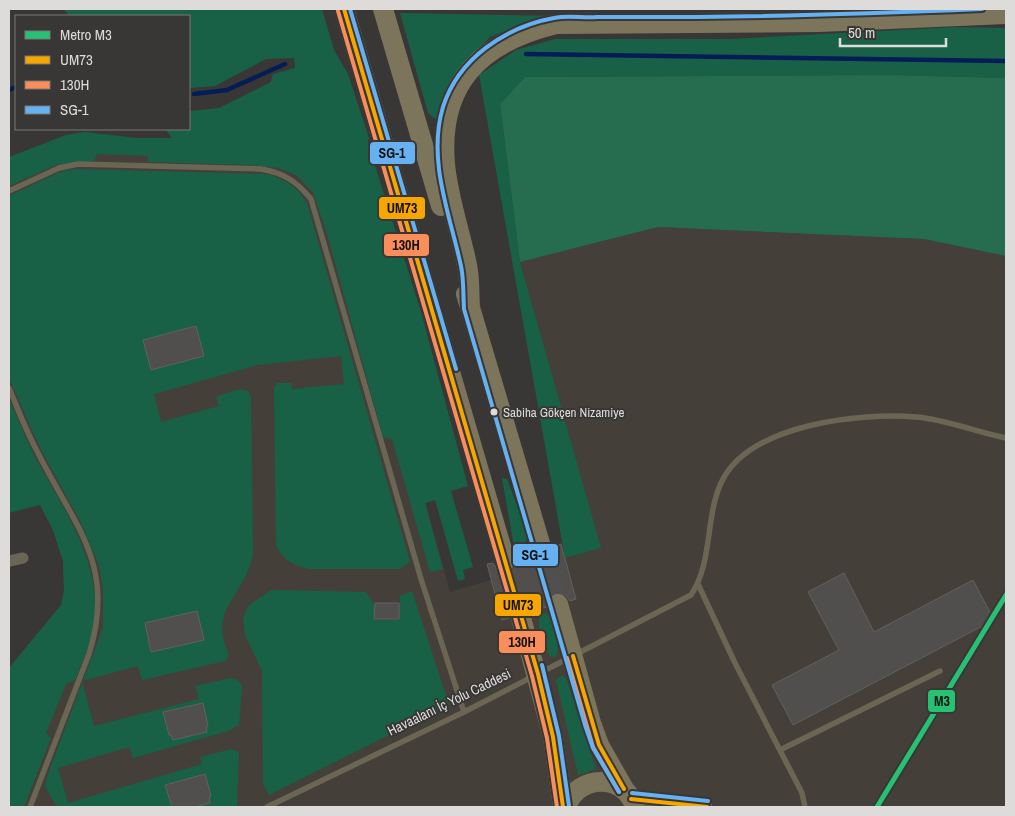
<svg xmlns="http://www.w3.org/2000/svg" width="1015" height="816" font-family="'Archivo Narrow',sans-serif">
<rect width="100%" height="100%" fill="#383736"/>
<path fill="#444039" d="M 85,144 L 302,153 L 421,486 L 450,592 L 600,548 L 520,262 L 658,227 L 924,239 L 1006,256 L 1006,807 L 9,807 L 9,668 L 61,605 L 64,591 L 63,561 L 53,530 L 36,496 L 9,464 L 9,173 Z"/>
<path fill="#186146" d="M 64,9 L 322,9 L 334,50 L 348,74 L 369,138 L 368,143 L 421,312 L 468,486 L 451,491 L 473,567 L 463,570 L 465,579 L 458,581 L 435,500 L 425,503 L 443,569 L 430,572 L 392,439 L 383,437 L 327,234 L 313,192 L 296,175 L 278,168 L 251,165 L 149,162 L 147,156 L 97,154 L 94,161 L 56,165 L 9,186 L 9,157 L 66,135 L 85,132 L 136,138 L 172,138 L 165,129 L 189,129 L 189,111 L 219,108 L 271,82 L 273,74 L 295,68 L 294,58 L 266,59 L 215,86 L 189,88 L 189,16 L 69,16 Z
M 400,13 L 563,16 L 522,24 L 490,37 L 459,68 L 439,122 L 428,113 Z
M 956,27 L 1006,28 L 1006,78 L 890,75 L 525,77 L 500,104 L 520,262 L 601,548 L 565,558 L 479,75 L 516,50 L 555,39 L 731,39 Z
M 74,169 L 267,174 C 285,179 297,187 307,203 L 410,562 L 399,569 L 309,569 C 293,565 283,560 276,545 L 274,387 L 277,383 L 291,383 L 292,389 L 344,384 L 341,356 L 258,365 L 154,394 L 161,422 L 219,406 L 216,397 L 240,389 L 248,391 L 251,397 L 253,554 C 245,597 207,608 229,655 L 225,661 L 142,680 L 138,666 L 82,681 L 94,726 L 199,699 L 195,686 L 231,678 L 239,681 L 242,686 L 239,725 L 228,731 L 133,758 L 129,747 L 58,768 L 68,803 L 202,764 L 200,757 L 232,749 L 239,752 L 237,807 L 57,807 L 45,786 L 48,774 L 103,628 L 103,588 L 99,565 L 79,519 L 41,450 L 9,378 L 9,196 L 60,172 Z
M 9,399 C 17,417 25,437 34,455 C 62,508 106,566 93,629 C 90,646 81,664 75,680 L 66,684 L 46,733 L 51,738 L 24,807 L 9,807 L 9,668 L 61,605 L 64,591 L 63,561 L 53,530 L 40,505 L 9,513 Z
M 502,478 L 507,479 L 528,536 L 525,545 L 517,546 L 513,541 Z
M 271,590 L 366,592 L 375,606 L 375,620 L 398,620 L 400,596 L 412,591 L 449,705 L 269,795 L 263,784 L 262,671 L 245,635 L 243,618 L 248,606 Z
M 546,613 L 551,616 C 554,627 562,648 555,657 L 549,656 L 539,630 L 539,616 Z
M 562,675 L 566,678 L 596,769 L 578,775 L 556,680 Z"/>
<path fill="#266d4f" d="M 890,75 L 1006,78 L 1006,256 L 924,239 L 658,227 L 520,262 L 500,104 L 525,77 Z"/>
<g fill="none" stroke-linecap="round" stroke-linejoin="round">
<path stroke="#051d56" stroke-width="4.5" d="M 526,54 L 1006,61
M 9,90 L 16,87
M 194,94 L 227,90 L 285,64"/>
</g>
<path fill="#504f4e" stroke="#626160" d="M 196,326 L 204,356 L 151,370 L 143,340 Z
M 561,544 L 576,599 L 570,601 L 566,595 L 555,592 L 549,596 L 547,607 L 532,611 L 524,603 L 516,603 L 509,610 L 509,618 L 502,620 L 487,564 L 493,563 L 497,569 L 508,571 L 514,568 L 516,557 L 530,553 L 534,559 L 545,561 L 551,558 L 553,546 Z
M 844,573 L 874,632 L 973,580 L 994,620 L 793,725 L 772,685 L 839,650 L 808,592 Z
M 375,603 L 399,603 L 399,619 L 374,619 Z
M 197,611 L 204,640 L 151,652 L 145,623 Z
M 203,703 L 208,726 L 206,727 L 207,732 L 173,740 L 171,735 L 169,735 L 163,712 Z
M 205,774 L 211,796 L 209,797 L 210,803 L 195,807 L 172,807 L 165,785 Z"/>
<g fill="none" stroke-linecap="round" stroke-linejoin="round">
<path stroke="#51504f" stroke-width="20" stroke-dasharray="20 10" stroke-linecap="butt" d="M 542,550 L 558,604
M 505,560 L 520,614"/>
<path stroke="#6b6654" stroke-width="5.5" d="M 9,191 L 59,168 L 78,164 L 261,169 C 284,173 296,181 311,199 L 421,579 L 464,712
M 9,388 C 18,409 26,431 37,451 C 74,526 117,564 89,654 L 30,807
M 698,584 L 735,663 L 802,793 L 805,807
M 780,750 L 940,671
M 267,807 L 464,712 L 691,595 C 713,562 705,518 721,483 C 748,424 861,412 917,417 C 948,420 976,432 1006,438"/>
<path stroke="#6b6654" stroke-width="11" d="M 9,561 L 23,558
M 631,799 L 707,807"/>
<path stroke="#7c755c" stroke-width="20" d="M 344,9 L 505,560
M 383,9 L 441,206
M 466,294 L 542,550
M 470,307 C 469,293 470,278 467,265 C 460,231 448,198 445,164 C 438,82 482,42 556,24 L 819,22 L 1006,14
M 558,604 L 591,723 L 599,745 L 624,789
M 520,614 L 553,737 L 563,807
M 566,807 C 577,774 625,773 635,807"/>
<defs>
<path id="bus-1" d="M 344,9 L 538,674 L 553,737 L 563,807
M 573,656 L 599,745 L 624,789
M 631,799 L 707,807"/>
<path id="bus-2" d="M 338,11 L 532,676 L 547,738 L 557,807
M 567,658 L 593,747 L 619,792"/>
<path id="bus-3" d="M 350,9 L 456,369
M 542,665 L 559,736 L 569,806
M 619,792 L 593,748 L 585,725 L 464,309 C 463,294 464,280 461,266 C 450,215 427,160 443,107 C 458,59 505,27 554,18 C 568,15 583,18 597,17 C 630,17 663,17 696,17 C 791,16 887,13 982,9
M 632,793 L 708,801"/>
</defs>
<use href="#bus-1" stroke="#393735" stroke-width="8"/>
<use href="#bus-2" stroke="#393735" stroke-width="8"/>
<use href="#bus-3" stroke="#393735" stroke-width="8"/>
<use href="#bus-1" stroke="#f7a600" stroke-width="4"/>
<use href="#bus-2" stroke="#fa8e5a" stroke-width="4"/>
<use href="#bus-3" stroke="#66b1f2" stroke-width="4"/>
<defs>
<path id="metro-1" d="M 877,807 L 1006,595"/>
</defs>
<use href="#metro-1" stroke="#393735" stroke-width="9"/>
<use href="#metro-1" stroke="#26c172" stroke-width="5"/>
</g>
<circle fill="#dddcda" stroke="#393735" stroke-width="2" cx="494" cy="412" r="4.5"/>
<g text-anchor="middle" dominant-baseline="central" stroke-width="4" stroke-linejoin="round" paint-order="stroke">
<g font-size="13" fill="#dddcda" stroke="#393735" text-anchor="start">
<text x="503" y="412">Sabiha Gökçen Nizamiye</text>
</g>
<g font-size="14" fill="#dddcda" stroke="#393735">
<text transform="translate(449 702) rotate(-26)">Havaalanı İç Yolu Caddesi</text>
</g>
</g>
<g stroke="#393735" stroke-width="2">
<rect x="369" y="141" width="47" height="24" rx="5" fill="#66b1f2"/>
<rect x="378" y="196" width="48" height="24" rx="5" fill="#f7a600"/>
<rect x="383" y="233" width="47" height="24" rx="5" fill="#fa8e5a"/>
<rect x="512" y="543" width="47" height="24" rx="5" fill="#66b1f2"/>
<rect x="494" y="593" width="48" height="24" rx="5" fill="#f7a600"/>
<rect x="498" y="630" width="48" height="24" rx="5" fill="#fa8e5a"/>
<rect x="927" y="689" width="29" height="24" rx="5" fill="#26c172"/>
</g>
<g font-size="14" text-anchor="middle" font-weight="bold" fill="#111">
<text x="392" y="158">SG-1</text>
<text x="402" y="213">UM73</text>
<text x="406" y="250">130H</text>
<text x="535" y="560">SG-1</text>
<text x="518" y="610">UM73</text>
<text x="522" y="647">130H</text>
<text x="942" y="706">M3</text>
</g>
<rect width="1015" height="816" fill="none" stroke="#dddcda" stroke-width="20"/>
<rect x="15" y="15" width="175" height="115" fill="#393735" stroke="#7b7977"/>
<rect x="25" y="31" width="25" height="8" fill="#26c172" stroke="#7b7977"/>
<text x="60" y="40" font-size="15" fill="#dddcda">Metro M3</text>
<rect x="25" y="56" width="25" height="8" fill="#f7a600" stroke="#7b7977"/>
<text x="60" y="65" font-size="15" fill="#dddcda">UM73</text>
<rect x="25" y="81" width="25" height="8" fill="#fa8e5a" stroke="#7b7977"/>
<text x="60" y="90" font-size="15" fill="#dddcda">130H</text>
<rect x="25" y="106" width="25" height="8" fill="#66b1f2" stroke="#7b7977"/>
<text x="60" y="115" font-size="15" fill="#dddcda">SG-1</text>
<path d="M840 38v8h106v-8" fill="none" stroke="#dddcda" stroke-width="2.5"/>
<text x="848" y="38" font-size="15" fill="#dddcda" stroke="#393735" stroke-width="4" paint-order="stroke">50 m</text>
</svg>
